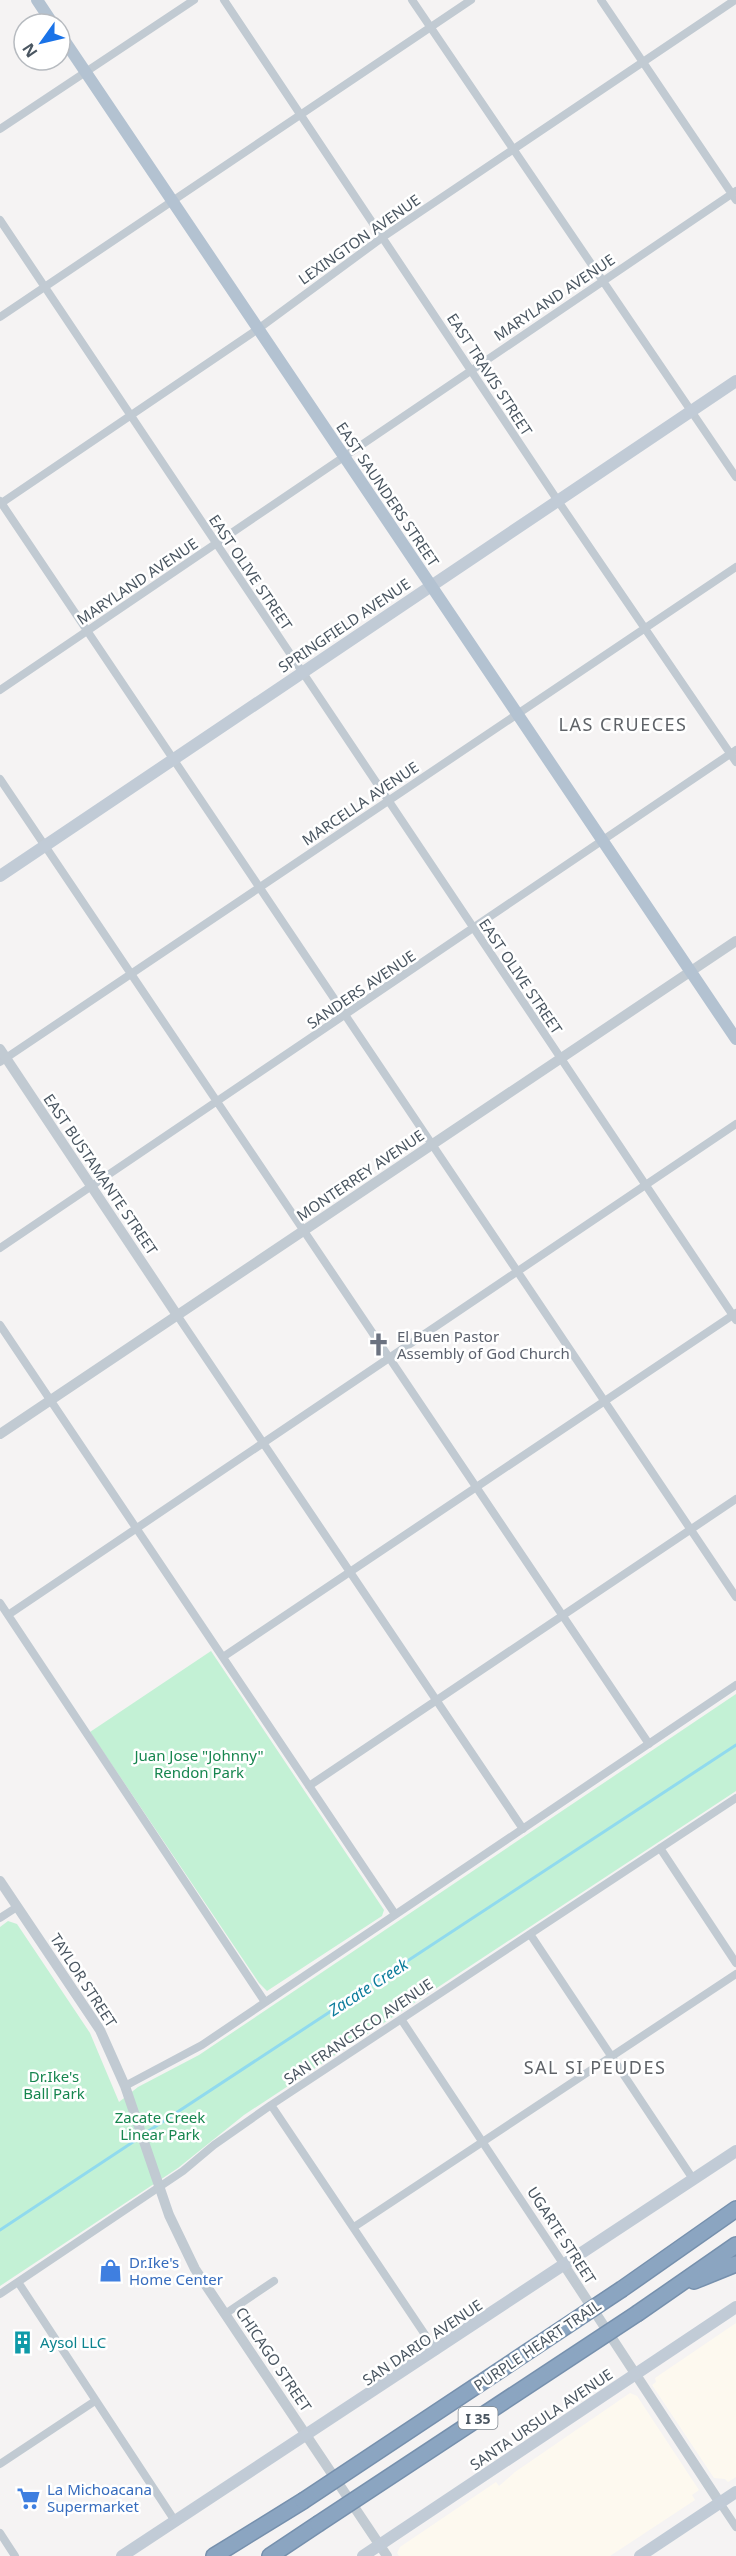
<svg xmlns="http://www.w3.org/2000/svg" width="736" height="2556" font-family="'Noto Sans',sans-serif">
<rect width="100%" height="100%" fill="#f5f3f3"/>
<path fill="#fdf9ef" d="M 736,2323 L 736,2477 L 728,2482 L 725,2479 L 714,2478 L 652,2385 L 656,2382 L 655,2378 Z
M 630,2393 L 637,2396 L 699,2490 L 692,2495 L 695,2500 L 610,2556 L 399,2556 L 397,2553 L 400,2547 L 496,2482 L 499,2486 L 515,2472 Z"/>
<path fill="#c3f1d5" d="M 211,1651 L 384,1910 L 382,1916 L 267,1991 L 259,1983 L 90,1732 Z
M 736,1694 L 736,1791 L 244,2115 L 178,2168 L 0,2286 L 0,1927 L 8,1921 L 17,1924 L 90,2033 L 119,2102 L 138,2087 L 199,2055 Z"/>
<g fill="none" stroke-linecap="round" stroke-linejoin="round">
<path stroke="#90daee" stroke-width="3" d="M 144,2134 L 736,1745
M 0,2230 L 139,2138"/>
<defs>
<path id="motorway" d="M 694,2281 L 736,2264
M 622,2289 L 736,2209
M 638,2313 L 736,2245
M 214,2556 L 303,2501
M 270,2556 L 318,2524"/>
</defs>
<use href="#motorway" stroke="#7690ad" stroke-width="18"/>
<path stroke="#c1cad2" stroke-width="8" d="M 224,0 L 558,501 L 736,762
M 412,0 L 736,477
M 601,0 L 736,200
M 0,129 L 194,0
M 0,220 L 736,1320
M 0,317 L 471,0
M 0,501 L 736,1597
M 0,504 L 258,329 L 383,237 L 735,0
M 0,690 L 736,191
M 0,779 L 649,1744
M 0,1062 L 736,567
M 0,1248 L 736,750
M 177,1315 L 523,1829
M 0,1325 L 395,1914
M 0,1603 L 265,2002
M 8,1615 L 736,1124
M 223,1657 L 736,1313
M 309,1786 L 736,1499
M 660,1848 L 736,1963
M 0,1918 L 17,1907
M 530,1934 L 693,2179
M 401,2019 L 564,2265
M 125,2086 L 202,2045 L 736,1685
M 271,2105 L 436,2351
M 354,2227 L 736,1974
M 18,2282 L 175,2521
M 0,2294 L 183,2171 L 214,2145 L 271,2105 L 736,1798
M 225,2314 L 274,2281
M 0,2464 L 95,2401
M 720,2503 L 736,2527
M 0,2533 L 15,2556"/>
<path stroke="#c1cad2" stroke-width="10" d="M 0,1049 L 177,1315
M 0,1434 L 736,941
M 0,1881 L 100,2030 L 125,2086 L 169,2215 L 195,2269 L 387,2556
M 564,2265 L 720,2503"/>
<path stroke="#c1cbd6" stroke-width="12" d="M 0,876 L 736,381
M 122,2556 L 736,2151
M 363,2556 L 736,2307
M 640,2556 L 736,2492"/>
<path stroke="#b3c2d1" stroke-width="12" d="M 37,0 L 53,24
M 60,34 L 736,1039"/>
<use href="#motorway" stroke="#8ba5c1" stroke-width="15"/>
<defs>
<path id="motorway-bridge" d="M 303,2501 L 622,2289
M 318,2524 L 638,2313"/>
</defs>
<use href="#motorway-bridge" stroke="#7690ad" stroke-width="18" stroke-linecap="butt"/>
<use href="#motorway-bridge" stroke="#8ba5c1" stroke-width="15"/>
</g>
<defs>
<symbol id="church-bare" viewBox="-9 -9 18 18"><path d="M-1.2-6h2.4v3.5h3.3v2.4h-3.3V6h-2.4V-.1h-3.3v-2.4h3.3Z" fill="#6b7280" stroke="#fff" stroke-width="2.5" paint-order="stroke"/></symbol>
<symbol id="shop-bare" viewBox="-9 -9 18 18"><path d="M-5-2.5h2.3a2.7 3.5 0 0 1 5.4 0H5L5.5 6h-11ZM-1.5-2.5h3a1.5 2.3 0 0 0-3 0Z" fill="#3f7fe0" stroke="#fff" stroke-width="2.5" paint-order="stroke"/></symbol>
<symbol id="building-bare" viewBox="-9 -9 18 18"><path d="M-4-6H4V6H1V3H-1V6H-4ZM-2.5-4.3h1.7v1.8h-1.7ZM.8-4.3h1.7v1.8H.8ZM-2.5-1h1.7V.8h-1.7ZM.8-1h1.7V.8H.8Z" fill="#0f9aa8" stroke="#fff" stroke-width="2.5" paint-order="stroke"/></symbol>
<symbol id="supermarket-bare" viewBox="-9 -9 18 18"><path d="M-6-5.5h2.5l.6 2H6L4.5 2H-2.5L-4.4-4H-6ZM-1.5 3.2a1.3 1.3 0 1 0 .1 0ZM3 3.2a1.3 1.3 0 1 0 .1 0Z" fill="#3f7fe0" stroke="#fff" stroke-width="2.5" paint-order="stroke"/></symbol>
</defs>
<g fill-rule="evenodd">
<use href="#church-bare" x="362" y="1328" width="33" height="33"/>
<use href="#shop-bare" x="94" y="2254" width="33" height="33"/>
<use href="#building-bare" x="6" y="2326" width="33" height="33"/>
<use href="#supermarket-bare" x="12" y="2482" width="33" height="33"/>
</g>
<g text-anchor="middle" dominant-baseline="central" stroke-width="5" stroke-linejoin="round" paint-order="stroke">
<rect fill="#fff" stroke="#808990" stroke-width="1.5" x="458.5" y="2407" width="39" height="22" rx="4.5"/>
<g font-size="14" font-weight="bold" fill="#4a5661">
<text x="478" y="2418">I 35</text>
</g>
<g font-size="15" fill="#4a5661" stroke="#fff">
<text transform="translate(359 239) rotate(-35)">LEXINGTON AVENUE</text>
<text transform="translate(554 297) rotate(-34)">MARYLAND AVENUE</text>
<text transform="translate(490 374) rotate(57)">EAST TRAVIS STREET</text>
<text transform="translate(388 494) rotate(56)">EAST SAUNDERS STREET</text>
<text transform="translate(251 572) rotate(56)">EAST OLIVE STREET</text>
<text transform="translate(137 581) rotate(-34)">MARYLAND AVENUE</text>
<text transform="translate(344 625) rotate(-34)">SPRINGFIELD AVENUE</text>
<text transform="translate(360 803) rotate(-34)">MARCELLA AVENUE</text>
<text transform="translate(521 976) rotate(56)">EAST OLIVE STREET</text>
<text transform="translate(361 989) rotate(-34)">SANDERS AVENUE</text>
<text transform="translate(101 1174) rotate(56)">EAST BUSTAMANTE STREET</text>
<text transform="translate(360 1175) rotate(-34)">MONTERREY AVENUE</text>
<text transform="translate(84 1980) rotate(57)">TAYLOR STREET</text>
<text transform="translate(358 2031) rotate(-34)">SAN FRANCISCO AVENUE</text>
<text transform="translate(562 2235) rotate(57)">UGARTE STREET</text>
<text transform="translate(422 2342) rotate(-34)">SAN DARIO AVENUE</text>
<text transform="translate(537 2345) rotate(-34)">PURPLE HEART TRAIL</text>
<text transform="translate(274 2359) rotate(56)">CHICAGO STREET</text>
<text transform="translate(541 2419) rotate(-34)">SANTA URSULA AVENUE</text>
</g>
<g font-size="15" fill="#5b616d" stroke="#fff" text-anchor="start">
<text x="397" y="1336">El Buen Pastor<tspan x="397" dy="17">Assembly of God Church</tspan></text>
</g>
<g font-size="15" fill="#17864f" stroke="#fff">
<text x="199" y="1755">Juan Jose "Johnny"<tspan x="199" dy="17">Rendon Park</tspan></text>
<text x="54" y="2076">Dr.Ike's<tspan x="54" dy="17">Ball Park</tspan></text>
<text x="160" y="2117">Zacate Creek<tspan x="160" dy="17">Linear Park</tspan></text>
</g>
<g font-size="15" fill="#366cbe" stroke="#fff" text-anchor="start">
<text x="129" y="2262">Dr.Ike's<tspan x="129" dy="17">Home Center</tspan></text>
<text x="47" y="2489">La Michoacana<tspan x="47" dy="17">Supermarket</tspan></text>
</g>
<g font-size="15" fill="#0d838f" stroke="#fff" text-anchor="start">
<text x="40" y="2342">Aysol LLC</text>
</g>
<g font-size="16" font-style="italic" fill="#0c7c9b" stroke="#fff">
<text transform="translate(368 1987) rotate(-33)">Zacate Creek</text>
</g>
<g font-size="18" letter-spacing="1.5" fill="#5f6368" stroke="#fff">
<text x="623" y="724">LAS CRUECES</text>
<text x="595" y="2067">SAL SI PEUDES</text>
</g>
</g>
<g transform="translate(42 42) rotate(236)"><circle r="28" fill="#ffffff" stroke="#b7bbc0" stroke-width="1.5"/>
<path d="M0-4.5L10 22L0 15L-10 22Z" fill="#1a73e8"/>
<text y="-9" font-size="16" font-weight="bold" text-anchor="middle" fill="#4a5661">N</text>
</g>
</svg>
